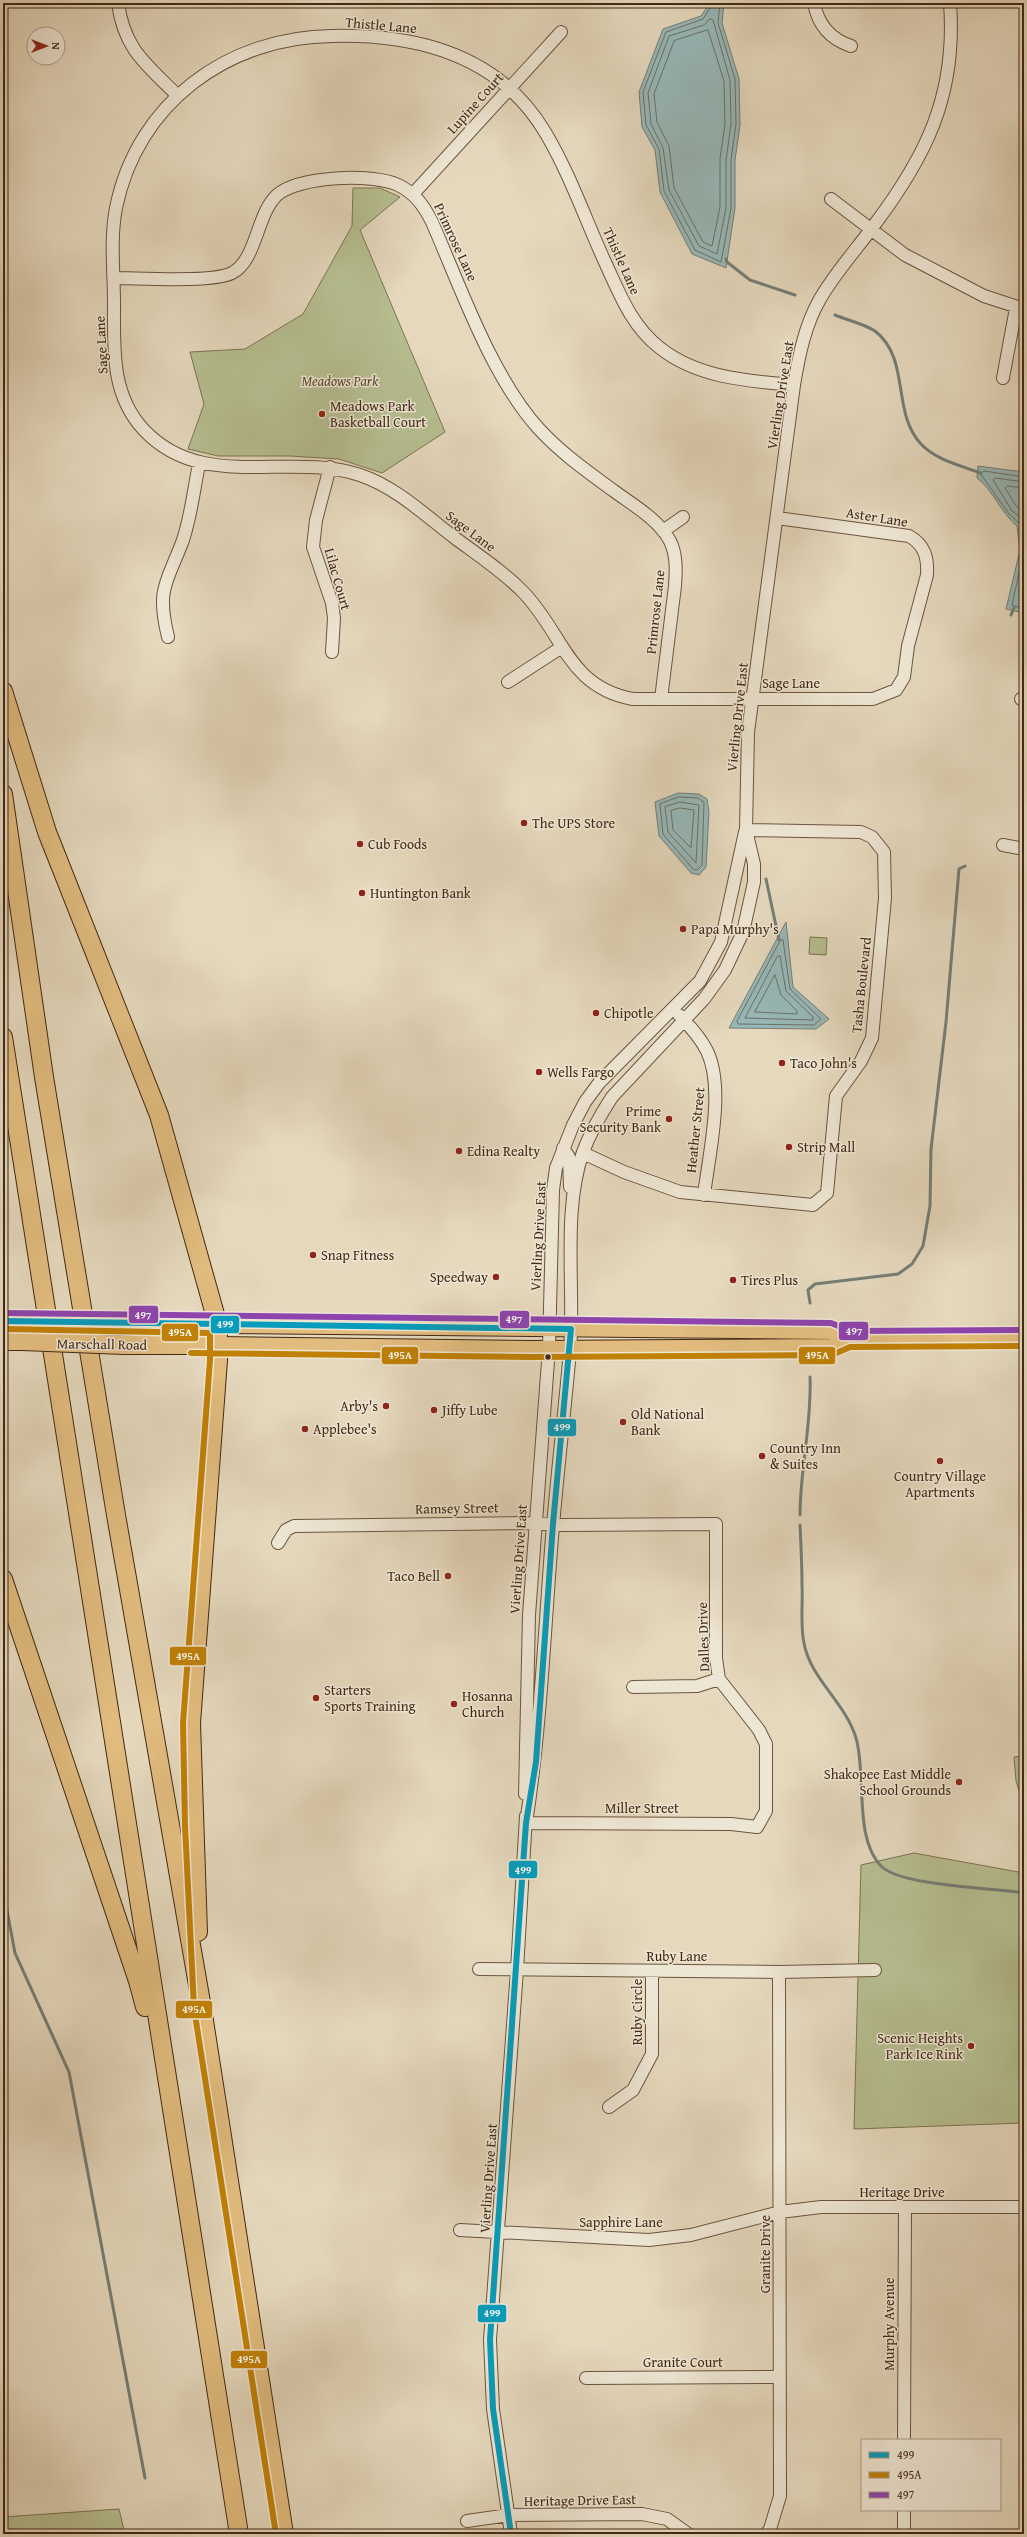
<svg xmlns="http://www.w3.org/2000/svg" width="1027" height="2537" font-family="'Gentium Book Plus',serif">
<rect width="100%" height="100%" fill="#e5d8bd"/>
<filter id="stains"><feTurbulence type="fractalNoise" baseFrequency=".005" numOctaves="4"/><feColorMatrix values="0 0 0 0 .2 0 0 0 0 .09 0 0 0 0 .02 0 0 0 .5 -.17"/></filter>
<radialGradient id="worn" r=".72"><stop offset=".6" stop-color="#630" stop-opacity="0"/><stop offset="1" stop-color="#630" stop-opacity=".3"/></radialGradient>
<path fill="#b6be90" stroke="#7c7352" d="M 353,188 L 380,188 L 400,197 L 360,230 L 445,432 L 382,473 L 339,459 L 290,456 L 218,456 L 188,449 L 204,404 L 190,352 L 245,349 L 303,314 L 352,226 Z
M 810,937 L 827,938 L 826,955 L 809,954 Z
M 1024,1756 L 1024,1807 L 1016,1781 L 1014,1757 Z
M 914,1853 L 1024,1873 L 1024,2123 L 854,2129 L 861,1865 Z
M 119,2509 L 125,2534 L 3,2534 L 3,2517 Z"/>
<path fill="#97b8b8" stroke="#757e76" d="M 710,3 L 724,3 L 722,23 L 739,79 L 740,125 L 735,160 L 735,208 L 726,268 L 692,254 L 660,192 L 655,150 L 642,127 L 639,92 L 663,29 L 701,16 Z
M 978,466 L 1024,472 L 1024,613 L 1006,609 L 1020,550 L 1017,526 C 1000,512 994,491 977,478 Z
M 678,793 L 699,794 L 707,799 L 709,812 L 706,867 L 699,875 L 691,873 L 659,836 L 655,802 Z
M 786,922 L 793,987 L 829,1019 L 816,1029 L 729,1028 Z"/>
<g fill="none" stroke-linecap="round" stroke-linejoin="round">
<path stroke="#6c7066" stroke-width="1" d="M 713,3 L 703,19 L 666,32 L 643,92 L 646,125 L 659,149 L 664,191 L 695,250 L 721,262 L 731,208 L 731,160 L 736,124 L 735,79 L 718,23 L 720,3
M 710,19 L 713,20 L 730,80 L 731,124 L 726,160 L 726,208 L 717,254 L 699,246 L 669,190 L 663,148 L 651,124 L 648,93 L 669,36 L 704,25 Z
M 708,30 L 724,81 L 725,124 L 720,159 L 720,207 L 712,246 L 703,242 L 674,188 L 669,146 L 657,122 L 654,94 L 674,41 Z
M 1024,477 L 984,471 L 981,473 L 982,476 L 1009,514 L 1021,525 L 1024,550 L 1012,605 L 1024,609
M 1024,482 L 995,478 L 993,480 L 1012,511 L 1024,520
M 1024,488 L 1007,486 L 1005,488 L 1017,507 L 1024,512
M 679,797 L 698,798 L 704,802 L 702,865 L 697,870 L 693,869 L 663,834 L 660,804 Z
M 680,802 L 699,805 L 696,863 L 668,832 L 665,807 Z
M 680,808 L 694,810 L 691,848 L 673,830 L 671,811 Z
M 783,940 L 790,989 L 821,1019 L 814,1025 L 738,1024 L 737,1021 L 780,941 Z
M 780,956 L 786,991 L 813,1017 L 813,1020 L 745,1018 L 777,957 Z
M 775,975 L 781,995 L 797,1011 L 797,1014 L 755,1012 Z"/>
<path stroke="#757e76" stroke-width="3" d="M 726,259 L 727,262 L 750,280 L 795,295
M 835,315 C 847,320 864,324 875,331 C 911,359 891,412 921,444 C 936,460 960,465 980,473
M 1011,615 L 1014,608
M 766,879 L 779,940
M 810,1303 L 808,1290 L 815,1284 L 898,1274 L 912,1264 L 923,1246 L 930,1206 L 931,1149 L 946,1022 L 959,869 L 965,866
M 800,1515 C 800,1469 812,1423 810,1377
M 800,1525 C 801,1545 802,1565 802,1586 C 803,1605 800,1625 804,1643 C 810,1678 845,1702 856,1738 C 867,1775 853,1839 882,1867 C 903,1886 993,1888 1024,1893
M 3,1889 L 15,1953 L 69,2072 L 145,2478"/>
<defs>
<path id="minor" d="M 118,3 C 124,49 146,64 177,95
M 814,3 C 818,25 830,39 851,46
M 413,194 L 561,32
M 831,199 L 905,255 L 984,296 L 1024,309
M 114,278 C 139,278 212,283 232,273 C 257,260 256,215 277,195 C 299,176 372,173 398,185 C 415,193 424,206 432,222 C 461,288 491,376 539,429 C 561,453 588,472 614,491 C 633,505 658,519 670,541 C 677,555 676,571 675,586 L 661,699
M 1003,378 L 1016,308
M 330,467 L 316,520 L 313,547 L 332,603 L 334,618 L 332,652
M 777,518 L 909,536 C 925,545 928,558 927,575 L 908,646 L 904,677 L 896,690 L 873,699 L 633,699 C 568,687 564,635 524,593 C 504,572 478,555 455,538 C 426,516 396,487 360,475 C 287,451 202,493 143,429 C 111,394 114,349 114,304 C 114,272 110,239 116,208 C 137,103 228,37 332,36 C 416,34 499,55 545,132 C 569,172 585,218 604,260 C 619,292 631,326 660,348 C 698,378 748,381 794,385
M 663,531 L 683,517
M 168,637 C 156,588 167,583 183,540 C 191,516 194,489 199,464
M 508,682 L 562,647
M 1021,699 L 1024,699
M 1003,845 L 1024,849
M 679,1015 C 690,1026 700,1037 707,1051 C 725,1088 709,1154 704,1195
M 563,1148 L 569,1157 L 570,1187
M 583,1153 L 624,1172 L 680,1192 L 813,1205 L 827,1193 L 836,1096 L 861,1061 L 872,1038 L 885,898 L 884,852 L 872,837 L 861,832 L 746,830
M 278,1543 L 286,1530 L 294,1526 L 523,1523 L 563,1525 L 716,1524 L 716,1658 L 719,1679 L 759,1730 L 766,1744 L 766,1811 L 757,1827 L 731,1824 L 526,1823
M 633,1687 L 697,1686 L 719,1679
M 525,1794 L 529,1615 L 549,1348 L 553,1190 L 556,1168 L 573,1125 L 585,1102 L 599,1083 L 700,981 L 721,942 L 745,832
M 526,1823 C 540,1733 544,1641 551,1550 C 556,1484 564,1418 570,1351 C 575,1290 562,1210 583,1152 C 590,1133 601,1114 612,1097 L 704,999 L 725,970 L 743,932 L 754,882 L 754,864 L 746,830 L 748,732 L 794,385 C 799,355 805,325 820,299 C 835,273 855,251 872,228 C 926,157 957,95 950,3
M 479,1969 L 779,1972 L 875,1970
M 609,2107 L 633,2090 L 652,2054 L 652,1971
M 460,2230 L 649,2240 L 691,2235 L 780,2212 L 821,2207 L 1024,2207
M 586,2378 L 780,2377
M 904,2440 L 905,2207
M 904,2510 L 904,2534
M 467,2521 L 509,2515 L 642,2514 L 667,2519 L 688,2534
M 511,2534 L 493,2409 L 490,2340 L 517,1970 L 526,1816
M 766,2534 L 770,2529 L 780,2496 L 779,1972"/>
<path id="major" d="M 218,1325 L 831,1331 L 848,1339
M 218,1345 L 533,1349 L 832,1347 L 848,1339 L 1024,1338"/>
<path id="highway" d="M 3,691 L 47,832 L 159,1115 L 218,1325 L 218,1360 L 191,1723 L 198,1932
M 3,794 L 44,1077 L 116,1515 L 202,2008 L 284,2534
M 3,1037 L 239,2534
M 3,1321 L 18,1321
M 120,1324 L 218,1325
M 3,1341 L 22,1341
M 124,1345 L 218,1345
M 3,1579 L 138,1981 L 145,2007"/>
</defs>
<use href="#minor" stroke="#6b543e" stroke-width="14"/>
<use href="#major" stroke="#422814" stroke-width="18"/>
<use href="#highway" stroke="#422814" stroke-width="20"/>
<use href="#minor" stroke="#eee6d4" stroke-width="12"/>
<use href="#major" stroke="#e2bc7e" stroke-width="16"/>
<use href="#highway" stroke="#e2bc7e" stroke-width="18"/>
<defs>
<path id="highway-bridge" d="M 18,1321 L 120,1324
M 22,1341 L 124,1345"/>
</defs>
<use href="#highway-bridge" stroke="#422814" stroke-width="20" stroke-linecap="butt"/>
<use href="#highway-bridge" stroke="#e2bc7e" stroke-width="18"/>
<defs>
<path id="bus-1" d="M 3,1321 L 571,1329 L 553,1524 L 536,1762 L 526,1823 L 490,2340 L 493,2409 L 511,2534"/>
<path id="bus-2" d="M 3,1329 L 210,1333 L 210,1360 L 183,1723 L 185,1826 L 194,2008 L 276,2534
M 191,1353 L 533,1357 L 832,1355 L 850,1347 L 1024,1346"/>
<path id="bus-3" d="M 3,1313 L 831,1323 L 850,1331 L 1024,1330"/>
</defs>
<use href="#bus-1" stroke="#eee6d4" stroke-width="9"/>
<use href="#bus-2" stroke="#eee6d4" stroke-width="9"/>
<use href="#bus-3" stroke="#eee6d4" stroke-width="9"/>
<use href="#bus-1" stroke="#079cbb" stroke-width="6"/>
<use href="#bus-2" stroke="#c18006" stroke-width="6"/>
<use href="#bus-3" stroke="#8e44ad" stroke-width="6"/>
</g>
<g fill="#8f2418" stroke="#eee6d4" stroke-width="1.5">
<circle cx="322" cy="414" r="4"/>
<circle cx="524" cy="823" r="4"/>
<circle cx="360" cy="844" r="4"/>
<circle cx="362" cy="893" r="4"/>
<circle cx="683" cy="929" r="4"/>
<circle cx="596" cy="1013" r="4"/>
<circle cx="782" cy="1063" r="4"/>
<circle cx="539" cy="1072" r="4"/>
<circle cx="669" cy="1119" r="4"/>
<circle cx="789" cy="1147" r="4"/>
<circle cx="459" cy="1151" r="4"/>
<circle cx="313" cy="1255" r="4"/>
<circle cx="496" cy="1277" r="4"/>
<circle cx="733" cy="1280" r="4"/>
<circle cx="386" cy="1406" r="4"/>
<circle cx="434" cy="1410" r="4"/>
<circle cx="623" cy="1422" r="4"/>
<circle cx="305" cy="1429" r="4"/>
<circle cx="762" cy="1456" r="4"/>
<circle cx="940" cy="1461" r="4"/>
<circle cx="448" cy="1576" r="4"/>
<circle cx="316" cy="1698" r="4"/>
<circle cx="454" cy="1704" r="4"/>
<circle cx="959" cy="1782" r="4"/>
<circle cx="971" cy="2046" r="4"/>
</g>
<circle fill="#422814" stroke="#eee6d4" stroke-width="1.5" cx="548" cy="1357" r="3.5"/>
<g text-anchor="middle" dominant-baseline="central" stroke-width="3" stroke-linejoin="round" paint-order="stroke">
<g font-size="14" fill="#422814" stroke="#eee6d4">
<text transform="translate(381 25) rotate(5)">Thistle Lane</text>
<text transform="translate(475 103) rotate(-48)">Lupine Court</text>
<text transform="translate(456 242) rotate(65)">Primrose Lane</text>
<text transform="translate(622 261) rotate(66)">Thistle Lane</text>
<text transform="translate(101 345) rotate(-93)">Sage Lane</text>
<text transform="translate(780 395) rotate(-81)">Vierling Drive East</text>
<text transform="translate(877 517) rotate(9)">Aster Lane</text>
<text transform="translate(471 531) rotate(37)">Sage Lane</text>
<text transform="translate(338 579) rotate(74)">Lilac Court</text>
<text transform="translate(655 612) rotate(-84)">Primrose Lane</text>
<text x="791" y="683">Sage Lane</text>
<text transform="translate(737 717) rotate(-84)">Vierling Drive East</text>
<text transform="translate(861 985) rotate(-84)">Tasha Boulevard</text>
<text transform="translate(695 1130) rotate(-84)">Heather Street</text>
<text transform="translate(538 1236) rotate(-87)">Vierling Drive East</text>
<text transform="translate(102 1344) rotate(1)">Marschall Road</text>
<text transform="translate(457 1508) rotate(-1)">Ramsey Street</text>
<text transform="translate(518 1559) rotate(-86)">Vierling Drive East</text>
<text transform="translate(703 1637) rotate(-92)">Dalles Drive</text>
<text x="642" y="1808">Miller Street</text>
<text x="677" y="1956">Ruby Lane</text>
<text transform="translate(637 2012) rotate(-90)">Ruby Circle</text>
<text transform="translate(488 2178) rotate(-86)">Vierling Drive East</text>
<text x="902" y="2192">Heritage Drive</text>
<text x="621" y="2222">Sapphire Lane</text>
<text transform="translate(765 2254) rotate(-90)">Granite Drive</text>
<text transform="translate(889 2324) rotate(-90)">Murphy Avenue</text>
<text x="683" y="2362">Granite Court</text>
<text transform="translate(580 2500) rotate(-1)">Heritage Drive East</text>
</g>
<g font-size="14" font-style="italic" fill="#59462d" stroke="#eee6d4">
<text x="340" y="381">Meadows Park</text>
</g>
<g font-size="14" fill="#422814" stroke="#eee6d4" text-anchor="start">
<text x="330" y="406">Meadows Park<tspan x="330" dy="16">Basketball Court</tspan></text>
<text x="532" y="823">The UPS Store</text>
<text x="368" y="844">Cub Foods</text>
<text x="370" y="893">Huntington Bank</text>
<text x="691" y="929">Papa Murphy's</text>
<text x="604" y="1013">Chipotle</text>
<text x="790" y="1063">Taco John's</text>
<text x="547" y="1072">Wells Fargo</text>
<text x="661" y="1111" text-anchor="end">Prime<tspan x="661" dy="16">Security Bank</tspan></text>
<text x="797" y="1147">Strip Mall</text>
<text x="467" y="1151">Edina Realty</text>
<text x="321" y="1255">Snap Fitness</text>
<text x="488" y="1277" text-anchor="end">Speedway</text>
<text x="741" y="1280">Tires Plus</text>
<text x="378" y="1406" text-anchor="end">Arby's</text>
<text x="442" y="1410">Jiffy Lube</text>
<text x="631" y="1414">Old National<tspan x="631" dy="16">Bank</tspan></text>
<text x="313" y="1429">Applebee's</text>
<text x="770" y="1448">Country Inn<tspan x="770" dy="16">&amp; Suites</tspan></text>
<text x="940" y="1476" text-anchor="middle">Country Village<tspan x="940" dy="16">Apartments</tspan></text>
<text x="440" y="1576" text-anchor="end">Taco Bell</text>
<text x="324" y="1690">Starters<tspan x="324" dy="16">Sports Training</tspan></text>
<text x="462" y="1696">Hosanna<tspan x="462" dy="16">Church</tspan></text>
<text x="951" y="1774" text-anchor="end">Shakopee East Middle<tspan x="951" dy="16">School Grounds</tspan></text>
<text x="963" y="2038" text-anchor="end">Scenic Heights<tspan x="963" dy="16">Park Ice Rink</tspan></text>
</g>
</g>
<g stroke="#eee6d4" stroke-width="1.5">
<rect x="128" y="1305" width="31" height="19" rx="4" fill="#8e44ad"/>
<rect x="499" y="1310" width="31" height="19" rx="4" fill="#8e44ad"/>
<rect x="210" y="1315" width="30" height="19" rx="4" fill="#079cbb"/>
<rect x="838" y="1321" width="31" height="20" rx="4" fill="#8e44ad"/>
<rect x="161" y="1323" width="38" height="19" rx="4" fill="#c18006"/>
<rect x="798" y="1346" width="38" height="19" rx="4" fill="#c18006"/>
<rect x="381" y="1346" width="38" height="19" rx="4" fill="#c18006"/>
<rect x="547" y="1418" width="30" height="19" rx="4" fill="#079cbb"/>
<rect x="169" y="1646" width="38" height="20" rx="4" fill="#c18006"/>
<rect x="508" y="1860" width="30" height="19" rx="4" fill="#079cbb"/>
<rect x="175" y="2000" width="38" height="19" rx="4" fill="#c18006"/>
<rect x="477" y="2304" width="30" height="19" rx="4" fill="#079cbb"/>
<rect x="230" y="2350" width="38" height="19" rx="4" fill="#c18006"/>
</g>
<g font-size="11" text-anchor="middle" font-weight="bold" fill="#fff">
<text x="143" y="1319">497</text>
<text x="514" y="1323">497</text>
<text x="225" y="1328">499</text>
<text x="854" y="1335">497</text>
<text x="180" y="1336">495A</text>
<text x="817" y="1359">495A</text>
<text x="400" y="1359">495A</text>
<text x="562" y="1431">499</text>
<text x="188" y="1660">495A</text>
<text x="523" y="1874">499</text>
<text x="194" y="2013">495A</text>
<text x="492" y="2317">499</text>
<text x="249" y="2363">495A</text>
</g>
<rect width="1027" height="2537" fill="none" stroke="#e5d8bd" stroke-width="16"/>
<rect x="4" y="4" width="1019" height="2529" fill="none" stroke="#422814" stroke-width="2"/>
<rect x="8" y="8" width="1011" height="2521" fill="none" stroke="#422814"/>
<rect x="861" y="2439" width="140" height="72" fill="#eee6d4" stroke="#a99a87"/>
<rect x="869" y="2452" width="20" height="6" fill="#079cbb" stroke="#a99a87"/>
<text x="897" y="2459" font-size="12" fill="#422814">499</text>
<rect x="869" y="2472" width="20" height="6" fill="#c18006" stroke="#a99a87"/>
<text x="897" y="2479" font-size="12" fill="#422814">495A</text>
<rect x="869" y="2492" width="20" height="6" fill="#8e44ad" stroke="#a99a87"/>
<text x="897" y="2499" font-size="12" fill="#422814">497</text>
<g transform="translate(46 46) rotate(90)"><circle r="19" fill="#eee6d4" stroke="#a99a87"/>
<path d="M0-3L7 15L0 10L-7 15Z" fill="#8f2418"/>
<text y="-6" font-size="11" font-weight="bold" text-anchor="middle" fill="#422814">N</text>
</g>
<rect width="100%" height="100%" filter="url(#stains)"/>
<rect width="100%" height="100%" fill="url(#worn)"/>
</svg>
